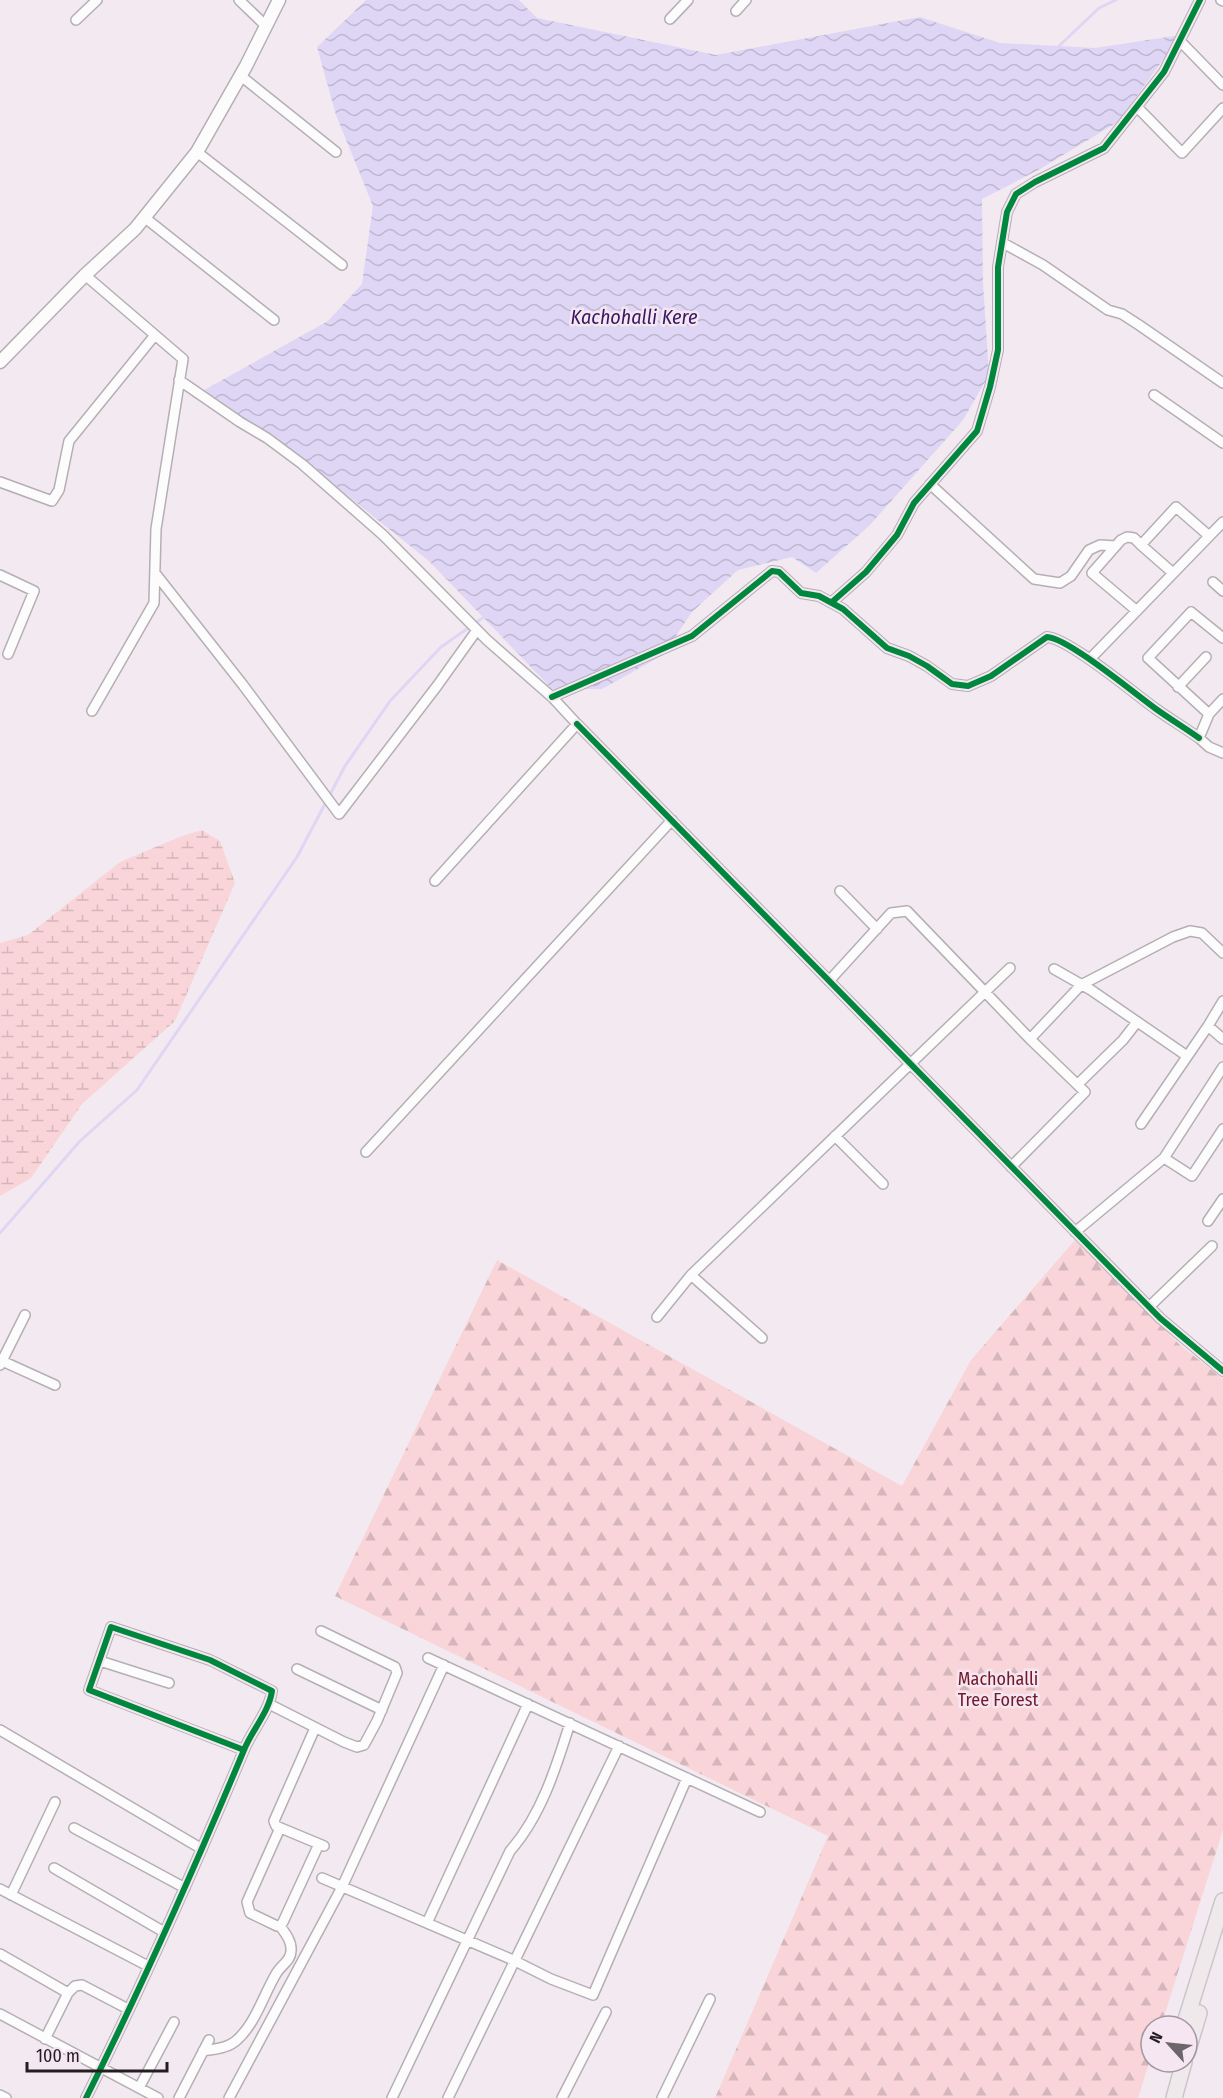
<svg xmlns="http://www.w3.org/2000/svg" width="1223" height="2098" font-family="'Fira Sans Condensed',sans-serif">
<defs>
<pattern id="forest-firs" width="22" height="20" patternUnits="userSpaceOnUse" patternTransform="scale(1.5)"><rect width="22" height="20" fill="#f9d5d9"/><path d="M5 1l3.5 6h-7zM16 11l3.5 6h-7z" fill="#d5b6ba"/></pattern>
<pattern id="wetland-marsh" width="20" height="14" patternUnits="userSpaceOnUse" patternTransform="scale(1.5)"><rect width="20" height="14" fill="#f9d5d9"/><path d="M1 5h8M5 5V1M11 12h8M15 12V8" fill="none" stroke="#d5b6ba"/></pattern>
<pattern id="water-waves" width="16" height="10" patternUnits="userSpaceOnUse" patternTransform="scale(1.5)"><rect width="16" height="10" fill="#ded6f4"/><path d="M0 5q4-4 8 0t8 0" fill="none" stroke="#beb7d1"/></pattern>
</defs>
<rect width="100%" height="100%" fill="#f2eaf0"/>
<path fill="url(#forest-firs)" d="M 1075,1240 L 1180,1345 L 1223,1379 L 1223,1830 L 1161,2026 L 1151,2026 L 1151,2057 L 1138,2098 L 715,2098 L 828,1836 L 335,1596 L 497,1260 L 902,1486 L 971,1360 Z"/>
<path fill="url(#wetland-marsh)" d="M 202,830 L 220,841 L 235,883 L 175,1021 L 82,1104 L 31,1178 L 0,1196 L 0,943 L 28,935 L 120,862 L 182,836 Z"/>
<path fill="url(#water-waves)" d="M 366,0 L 519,0 L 537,18 L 716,55 L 920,17 L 1000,43 L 1095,48 L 1181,35 L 1118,122 L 1040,169 L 982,199 L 983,283 L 989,375 L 963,420 L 870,525 L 816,573 L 792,557 L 738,570 L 692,612 L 663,655 L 602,689 L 552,689 L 429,561 L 268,432 L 192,397 L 328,321 L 362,284 L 373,206 L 336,115 L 317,47 Z"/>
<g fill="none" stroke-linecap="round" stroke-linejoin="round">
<path stroke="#ded6f4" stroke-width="3" d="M 1059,46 L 1099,8 L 1116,0
M 0,1233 L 80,1141 L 137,1090 L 297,857 L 345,766 L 390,701 L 441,647 L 484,617"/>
<defs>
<path id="minor" d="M 239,0 L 266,26
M 1221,0 L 1223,1
M 736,11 L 746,0
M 670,19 L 688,0
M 76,20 L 97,0
M 1180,41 L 1223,85
M 241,76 L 336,152
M 1138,108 L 1182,153 L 1223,108
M 197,152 L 342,265
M 144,217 L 274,320
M 1003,243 L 1043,265 L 1108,310 L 1122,314 L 1139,325 L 1223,383
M 85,275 L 183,359 L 156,529 L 154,603 L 92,711
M 179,380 L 240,422 L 267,438 L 302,464 L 383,535 L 487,640 L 552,697 L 577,724 L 435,881
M 1154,395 L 1223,443
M 0,482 L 52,501 L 59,490 L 69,441 L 155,335
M 930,484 L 1034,579 L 1060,583 L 1071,576 L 1089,550 L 1100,545 L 1116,546
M 1141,545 L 1173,573
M 155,573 L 243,685 L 339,814 L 437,686 L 477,630
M 0,575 L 34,591 L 8,654
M 1213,582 L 1223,591
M 832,602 L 866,572 L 897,535 L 914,503 L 977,431 L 990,387 L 998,350 L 998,267 L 1007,212 L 1016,194 L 1035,182 L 1104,148 L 1164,72 L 1200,0
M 1137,611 L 1092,573 L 1121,540 L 1127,537 L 1134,538 L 1141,545 L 1176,507 L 1208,535
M 1223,638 L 1191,612 L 1148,658 L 1209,714 L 1199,738 L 1209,747 L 1223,753
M 1090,659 L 1223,522
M 1178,687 L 1206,657
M 552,697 L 692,636 L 772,571 L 779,572 L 801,593 L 819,596 L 843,609 L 887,648 L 909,656 L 927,666 L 952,684 L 968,686 L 991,676 L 1047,637 C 1068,638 1135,694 1156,709 C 1170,719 1185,728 1199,738
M 1209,714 L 1223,699
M 577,724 L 1160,1318 L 1223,1371
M 840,891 L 877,929
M 1010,968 L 985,992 L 1030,1039
M 1054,969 L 1091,990 L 1187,1056
M 1208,1026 L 1223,1001
M 1078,1084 L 1123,1040 L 1137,1022
M 1141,1124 L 1208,1026 L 1223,1039
M 835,1136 L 883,1184
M 366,1152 L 672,820
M 1164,1158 L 1192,1176 L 1223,1129
M 1011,1167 L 1085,1092 L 1030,1039 L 1081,985 L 1173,937 L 1190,931 L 1202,933 L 1223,953
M 1208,1221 L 1223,1199
M 1075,1232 L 1164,1158 L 1223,1067
M 1149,1307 L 1212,1246
M 657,1317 L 691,1275
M 762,1338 L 691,1275 L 985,992 L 907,911 L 891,913 L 829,981
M 0,1360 L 55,1385
M 0,1365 L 25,1315
M 428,1658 L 760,1812
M 100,1661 L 169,1683
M 297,1669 L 382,1710
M 269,1704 L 344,1742 L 357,1747 L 364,1745 L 377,1721 L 397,1673 L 395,1667 L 321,1631
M 315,1728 L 274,1821 L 276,1826 L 324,1846
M 0,1730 L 202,1849
M 74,1828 L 185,1888
M 280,1828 L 247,1902 L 250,1913 L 277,1926 L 280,1926 L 283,1922 L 319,1844
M 54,1868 L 164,1932
M 322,1878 L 513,1960 L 551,1979 L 593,1995 L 687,1778
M 0,1889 L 148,1966
M 11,1895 L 55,1802
M 427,1923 L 528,1704
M 0,1954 L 68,1993 L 45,2039
M 68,1993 L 75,1986 L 82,1985 L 128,2009
M 0,2014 L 158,2098
M 203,2051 C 216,2049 229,2048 238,2039 C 256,2022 264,1994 276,1974 C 281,1965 291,1961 291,1951 C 292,1942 286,1934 280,1926
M 139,2088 L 174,2022
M 0,2095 L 6,2098
M 86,2098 C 143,1984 195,1867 244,1750 C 252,1730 269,1712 272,1691 L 210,1660 L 111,1627 L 89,1690 L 244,1750
M 179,2098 L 209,2040
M 229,2098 L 342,1887 L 444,1665
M 392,2098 L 510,1851 C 541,1816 556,1768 570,1723
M 448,2098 L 619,1746
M 562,2098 L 606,2012
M 662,2098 L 710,1999"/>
<path id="tertiary" d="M 0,362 L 85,275 L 135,229 L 197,152 L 246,66 L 279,0"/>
<path id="primary" d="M 1184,2026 L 1223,1901
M 1187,2053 L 1199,2013
M 1174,2098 L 1184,2062"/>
</defs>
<use href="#minor" stroke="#b5afb4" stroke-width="12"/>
<use href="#tertiary" stroke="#b5afb4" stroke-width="15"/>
<use href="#primary" stroke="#cac6c9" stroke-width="18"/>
<use href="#minor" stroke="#fdfcfd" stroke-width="9"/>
<use href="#tertiary" stroke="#fdfcfd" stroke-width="12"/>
<use href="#primary" stroke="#efe9ec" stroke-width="15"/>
<defs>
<path id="cycleway" d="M 832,602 L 866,572 L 897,535 L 914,503 L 977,431 L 990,387 L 998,350 L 998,267 L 1007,212 L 1016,194 L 1035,182 L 1104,148 L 1164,72 L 1200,0
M 552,697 L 692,636 L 772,571 L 779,572 L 801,593 L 819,596 L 843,609 L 887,648 L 909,656 L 927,666 L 952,684 L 968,686 L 991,676 L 1047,637 C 1068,638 1135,694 1156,709 C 1170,719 1185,728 1199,738
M 577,724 L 1160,1318 L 1223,1371
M 86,2098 C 143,1984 195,1867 244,1750 C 252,1730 269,1712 272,1691 L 210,1660 L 111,1627 L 89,1690 L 244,1750"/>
</defs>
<use href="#cycleway" stroke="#f6e6f2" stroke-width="10"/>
<use href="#cycleway" stroke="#00873e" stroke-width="6"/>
</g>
<g text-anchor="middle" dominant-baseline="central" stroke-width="5" stroke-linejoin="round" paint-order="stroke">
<g font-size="18" fill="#701928" stroke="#f6e6f2">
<text x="998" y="1679">Machohalli<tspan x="998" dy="21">Tree Forest</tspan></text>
</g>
<g font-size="20" font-style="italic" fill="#341a62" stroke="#f6e6f2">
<text x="634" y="317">Kachohalli Kere</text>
</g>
</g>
<g transform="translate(1169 2044) rotate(297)"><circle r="28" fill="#f6e6f2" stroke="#a2969f" stroke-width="1.5"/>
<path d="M0-4.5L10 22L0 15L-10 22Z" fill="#6c656a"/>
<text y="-9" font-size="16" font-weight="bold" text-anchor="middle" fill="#241e22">N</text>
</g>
<path d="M27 2062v9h140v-9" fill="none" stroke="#241e22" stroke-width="3"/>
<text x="36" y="2062" font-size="18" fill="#241e22" stroke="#f6e6f2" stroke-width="4.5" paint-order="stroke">100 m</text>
</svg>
